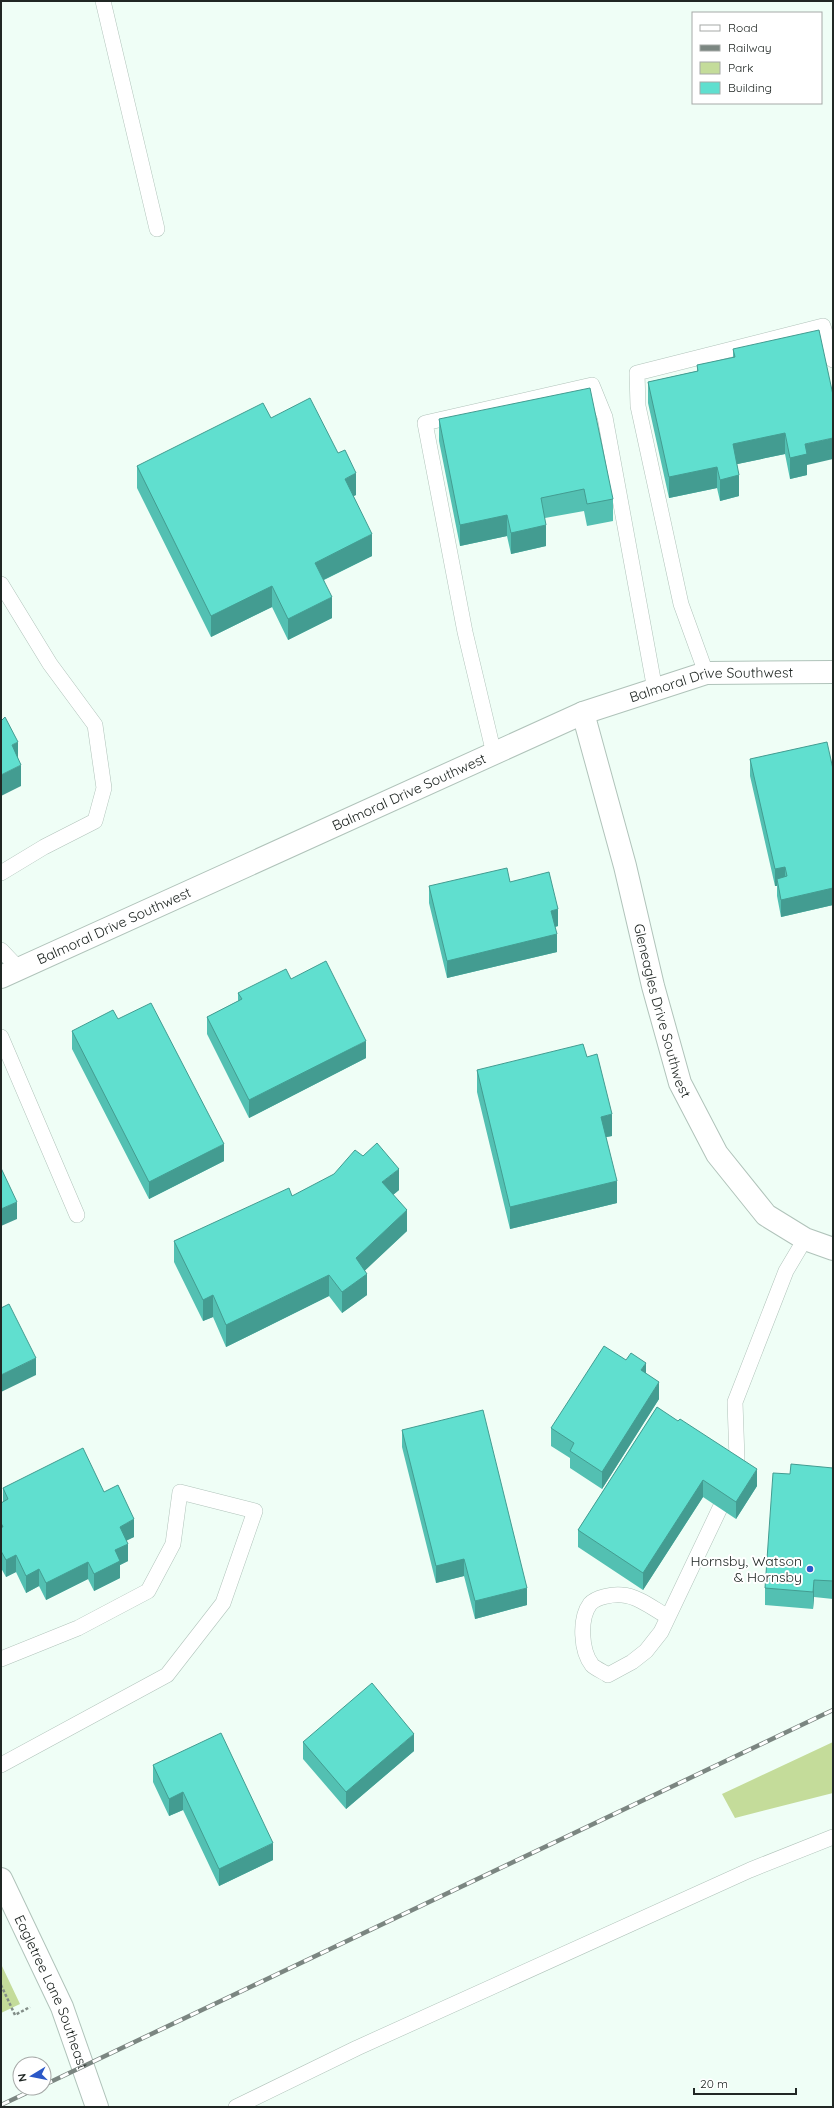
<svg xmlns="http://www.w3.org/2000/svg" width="834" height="2108" font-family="Quicksand,sans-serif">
<rect width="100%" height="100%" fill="#effef6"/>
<path fill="#c4dc9a" d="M 833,1742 L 833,1793 L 735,1818 L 722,1794 Z
M 1,1964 L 20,2004 L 1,2013 Z"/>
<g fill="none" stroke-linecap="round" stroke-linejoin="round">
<defs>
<path id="lane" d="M 103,1 L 157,229
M 1,584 L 50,664 L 95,725 L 104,788 L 95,821 L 44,847 L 1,873
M 706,673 L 681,604 L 638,406 L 637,373 L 823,326 L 833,360
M 494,754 L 465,632 L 425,423 L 592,385 L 605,417 L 655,690
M 1,950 L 19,969
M 1,1037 L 77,1215
M 736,1472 L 737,1459 L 735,1402 L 786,1271 L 805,1239
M 668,1617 C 654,1609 638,1596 622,1595 C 613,1594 596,1597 590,1604 C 579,1619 581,1651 592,1665 C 596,1669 604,1672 608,1675 L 632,1662 L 646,1651 L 661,1632 L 720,1508
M 1,1659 L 78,1628 L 148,1591 L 173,1544 L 180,1492 L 255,1511 L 223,1603 L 167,1675 L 1,1765
M 236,2107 L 357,2048 L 750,1870 L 833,1837"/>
<g id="street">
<path id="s1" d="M 583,713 L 625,866 L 653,986 L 680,1083 L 717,1154 L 766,1215 L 805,1239 L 833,1249"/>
<path id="s2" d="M 1,977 L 583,713 L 706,673 L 833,672"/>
<path id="s3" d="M 1,1879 L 62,2007 L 97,2107"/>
</g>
</defs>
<use href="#lane" stroke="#b0c3ba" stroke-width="16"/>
<use href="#street" stroke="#b0c3ba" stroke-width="24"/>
<path stroke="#828d87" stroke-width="2.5" stroke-dasharray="3 2" stroke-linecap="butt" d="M 1,1985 L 15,2015 L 30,2007"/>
<use href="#lane" stroke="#fff" stroke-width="15"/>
<use href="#street" stroke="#fff" stroke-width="22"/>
<defs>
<path id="rail" d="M 44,2085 L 833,1710
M 1,2105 L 37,2088"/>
</defs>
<use href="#rail" stroke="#7b8681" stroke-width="4.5"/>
<use href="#rail" stroke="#fff" stroke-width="3" stroke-dasharray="9" stroke-linecap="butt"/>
</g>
<path fill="#53c0b2" d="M 733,349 L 807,465 L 807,475 L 790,479 L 785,454 L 737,464 L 739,496 L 720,501 L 717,488 L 669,498 L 648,403 L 648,382 L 697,371 L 697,365 L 733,358 Z
M 271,418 L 356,495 L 353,496 L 372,556 L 324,580 L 332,618 L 288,640 L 272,607 L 211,637 L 137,488 L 137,466 Z
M 439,419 L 613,499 L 613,521 L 587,526 L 584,511 L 545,518 L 546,546 L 511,554 L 507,536 L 460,546 L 439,441 Z
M 750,759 L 833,769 L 833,905 L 781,917 L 777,896 L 777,886 L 775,886 L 750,776 Z
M 510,882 L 558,926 L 555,927 L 557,952 L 447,978 L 429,903 L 429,886 Z
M 291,979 L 366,1058 L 249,1118 L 207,1034 L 207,1017 L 238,1001 L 238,993 Z
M 118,1019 L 224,1161 L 149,1199 L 72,1049 L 72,1031 Z
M 587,1057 L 612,1136 L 606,1137 L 617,1203 L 510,1229 L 477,1092 L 477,1070 Z
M 399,1190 L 393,1195 L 407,1231 L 365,1270 L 367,1295 L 342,1313 L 329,1296 L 226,1347 L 213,1317 L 203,1321 L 174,1262 L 174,1241 L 292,1196 Z
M 646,1373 L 659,1399 L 602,1489 L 570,1468 L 570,1458 L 551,1446 L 551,1428 Z
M 657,1407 L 757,1486 L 736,1519 L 703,1497 L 643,1590 L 578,1547 L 578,1530 Z
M 402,1430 L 527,1605 L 475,1619 L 464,1576 L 436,1583 L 402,1447 Z
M 833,1468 L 833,1599 L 814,1597 L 813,1609 L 765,1605 L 765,1588 L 790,1474 Z
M 3,1488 L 104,1492 L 134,1537 L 126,1540 L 128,1561 L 120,1565 L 120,1578 L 94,1591 L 88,1579 L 46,1600 L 39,1586 L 26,1593 L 16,1572 L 6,1577 L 1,1568 L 1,1503 L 3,1502 Z
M 303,1742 L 414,1751 L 346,1809 L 303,1759 Z
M 153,1765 L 273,1860 L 219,1886 L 183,1810 L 169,1816 L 153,1782 Z"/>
<path fill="#439c91" d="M 785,433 L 785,454 L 733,465 L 733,444 Z
M 833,438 L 833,459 L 807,465 L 807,475 L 790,479 L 790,458 L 805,444 Z
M 717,467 L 717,488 L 669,498 L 669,477 Z
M 356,473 L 356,495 L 345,500 L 345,479 Z
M 739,475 L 739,496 L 720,501 L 720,480 Z
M 507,515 L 507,536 L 460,546 L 460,525 Z
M 546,525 L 546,546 L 511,554 L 511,533 Z
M 372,534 L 372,556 L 315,584 L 315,563 Z
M 272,586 L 272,607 L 211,637 L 211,616 Z
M 332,597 L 332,618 L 288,640 L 288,619 Z
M 18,742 L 18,764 L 12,745 Z
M 21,765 L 21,786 L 1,796 L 1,775 Z
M 785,867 L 785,884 L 777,879 L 777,886 L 775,886 L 775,869 Z
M 833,888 L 833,905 L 781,917 L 781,900 Z
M 558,909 L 558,926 L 551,928 L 551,911 Z
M 557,934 L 557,952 L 447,978 L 447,961 Z
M 366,1041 L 366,1058 L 249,1118 L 249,1100 Z
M 612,1114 L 612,1136 L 601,1138 L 601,1117 Z
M 224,1144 L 224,1161 L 149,1199 L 149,1182 Z
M 399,1169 L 399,1190 L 382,1204 L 382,1182 Z
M 617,1181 L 617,1203 L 510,1229 L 510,1207 Z
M 17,1202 L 17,1219 L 1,1226 L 1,1209 Z
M 407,1210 L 407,1231 L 356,1279 L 356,1258 Z
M 367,1274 L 367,1295 L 342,1313 L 342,1292 Z
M 329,1275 L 329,1296 L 226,1347 L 226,1325 Z
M 213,1295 L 213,1317 L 203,1321 L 203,1300 Z
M 36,1358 L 36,1375 L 1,1392 L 1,1375 Z
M 646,1363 L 646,1380 L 641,1370 Z
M 659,1382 L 659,1399 L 602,1489 L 602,1472 Z
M 757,1469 L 757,1486 L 736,1519 L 736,1502 Z
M 703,1480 L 703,1497 L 643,1590 L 643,1573 Z
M 134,1519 L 134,1537 L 120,1544 L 120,1527 Z
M 128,1544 L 128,1561 L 120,1565 L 120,1578 L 94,1591 L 94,1574 L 115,1550 Z
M 16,1555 L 16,1572 L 6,1577 L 6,1560 Z
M 464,1559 L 464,1576 L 436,1583 L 436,1566 Z
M 88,1562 L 88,1579 L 46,1600 L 46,1583 Z
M 39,1569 L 39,1586 L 26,1593 L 26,1576 Z
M 814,1580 L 814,1597 L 813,1609 L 813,1592 Z
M 527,1588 L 527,1605 L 475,1619 L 475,1601 Z
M 414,1734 L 414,1751 L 346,1809 L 346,1792 Z
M 183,1792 L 183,1810 L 169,1816 L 169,1799 Z
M 273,1843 L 273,1860 L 219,1886 L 219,1869 Z"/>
<path fill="#60dfcf" stroke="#439c91" d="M 819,330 L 833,395 L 833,438 L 805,444 L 807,454 L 790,458 L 785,433 L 733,444 L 739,475 L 720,480 L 717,467 L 669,477 L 648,382 L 698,371 L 697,365 L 735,357 L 733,349 Z
M 590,388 L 613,499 L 587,504 L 584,489 L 541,498 L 546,525 L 511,533 L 507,515 L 460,525 L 439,419 Z
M 310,398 L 338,453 L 345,450 L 356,473 L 345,479 L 372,534 L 315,563 L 332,597 L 288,619 L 272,586 L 211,616 L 137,466 L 263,403 L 271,418 Z
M 5,717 L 18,742 L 12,745 L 21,765 L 1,775 L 1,721 Z
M 827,742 L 833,769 L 833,888 L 781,900 L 777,879 L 787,876 L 785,867 L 775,869 L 750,759 Z
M 507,868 L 510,882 L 549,872 L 558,909 L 551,911 L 557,934 L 447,961 L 429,886 Z
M 326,961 L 366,1041 L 249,1100 L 207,1017 L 242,999 L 238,993 L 286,969 L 291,979 Z
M 151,1003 L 224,1144 L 149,1182 L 72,1031 L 113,1010 L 118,1019 Z
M 583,1044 L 587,1057 L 597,1054 L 612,1114 L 601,1117 L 617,1181 L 510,1207 L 477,1070 Z
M 377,1143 L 399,1169 L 382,1182 L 407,1210 L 356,1258 L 367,1274 L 342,1292 L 329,1275 L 226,1325 L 213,1295 L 203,1300 L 174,1241 L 289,1188 L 292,1196 L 334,1174 L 355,1150 L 363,1156 Z
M 1,1168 L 17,1202 L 1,1209 Z
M 9,1304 L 36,1358 L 1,1375 L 1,1308 Z
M 604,1346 L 626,1360 L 631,1353 L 646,1363 L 641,1370 L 659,1382 L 602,1472 L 570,1451 L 574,1443 L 551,1428 Z
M 657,1407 L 678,1421 L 680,1419 L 757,1469 L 736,1502 L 703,1480 L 643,1573 L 578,1530 Z
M 483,1410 L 527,1588 L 475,1601 L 464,1559 L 436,1566 L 402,1430 Z
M 83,1448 L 104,1492 L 118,1485 L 134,1519 L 120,1527 L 128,1544 L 115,1550 L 120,1561 L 94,1574 L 88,1562 L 46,1583 L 39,1569 L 26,1576 L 16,1555 L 6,1560 L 1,1551 L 1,1527 L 3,1527 L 1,1523 L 1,1503 L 8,1499 L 3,1488 Z
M 791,1464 L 833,1468 L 833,1581 L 814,1580 L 813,1592 L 765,1588 L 773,1473 L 790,1474 Z
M 372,1683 L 414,1734 L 346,1792 L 303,1742 Z
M 221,1733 L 273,1843 L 219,1869 L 183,1792 L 169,1799 L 153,1765 Z"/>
<circle fill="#2b58c7" stroke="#fff" stroke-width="1.5" cx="810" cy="1569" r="4"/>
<g text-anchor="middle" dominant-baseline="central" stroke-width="4" stroke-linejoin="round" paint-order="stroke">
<g font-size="14" fill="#202724" stroke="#fff">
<text stroke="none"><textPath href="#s2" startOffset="772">Balmoral Drive Southwest</textPath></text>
<text stroke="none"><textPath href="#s2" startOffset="448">Balmoral Drive Southwest</textPath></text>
<text stroke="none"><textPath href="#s2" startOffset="124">Balmoral Drive Southwest</textPath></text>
<text stroke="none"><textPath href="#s1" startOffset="308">Gleneagles Drive Southwest</textPath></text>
<text stroke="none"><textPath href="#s3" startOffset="124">Eagletree Lane Southeast</textPath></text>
</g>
<g font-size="14" fill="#202724" stroke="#fff" text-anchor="end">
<text x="802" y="1561">Hornsby, Watson<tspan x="802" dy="16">&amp; Hornsby</tspan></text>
</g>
</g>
<rect width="834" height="2108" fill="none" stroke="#202724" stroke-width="4"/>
<rect x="692" y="12" width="130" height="92" fill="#ffffff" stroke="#a6a9a7"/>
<rect x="700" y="25" width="20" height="6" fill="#ffffff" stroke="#a6a9a7"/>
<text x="728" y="32" font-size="12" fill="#202724">Road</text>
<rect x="700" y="45" width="20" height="6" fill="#7b8681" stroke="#a6a9a7"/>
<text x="728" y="52" font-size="12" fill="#202724">Railway</text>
<rect x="700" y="62" width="20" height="12" fill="#c4dc9a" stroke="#a6a9a7"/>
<text x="728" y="72" font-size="12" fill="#202724">Park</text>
<rect x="700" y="82" width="20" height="12" fill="#60dfcf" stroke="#a6a9a7"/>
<text x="728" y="92" font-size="12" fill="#202724">Building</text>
<g transform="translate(32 2076) rotate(260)"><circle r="19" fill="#ffffff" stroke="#a6a9a7"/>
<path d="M0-3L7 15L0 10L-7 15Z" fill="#2b58c7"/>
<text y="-6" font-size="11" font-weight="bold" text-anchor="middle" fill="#202724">N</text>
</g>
<path d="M694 2088v6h102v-6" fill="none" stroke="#202724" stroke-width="2"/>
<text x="700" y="2088" font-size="12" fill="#202724" stroke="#ffffff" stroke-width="3" paint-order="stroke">20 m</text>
</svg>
